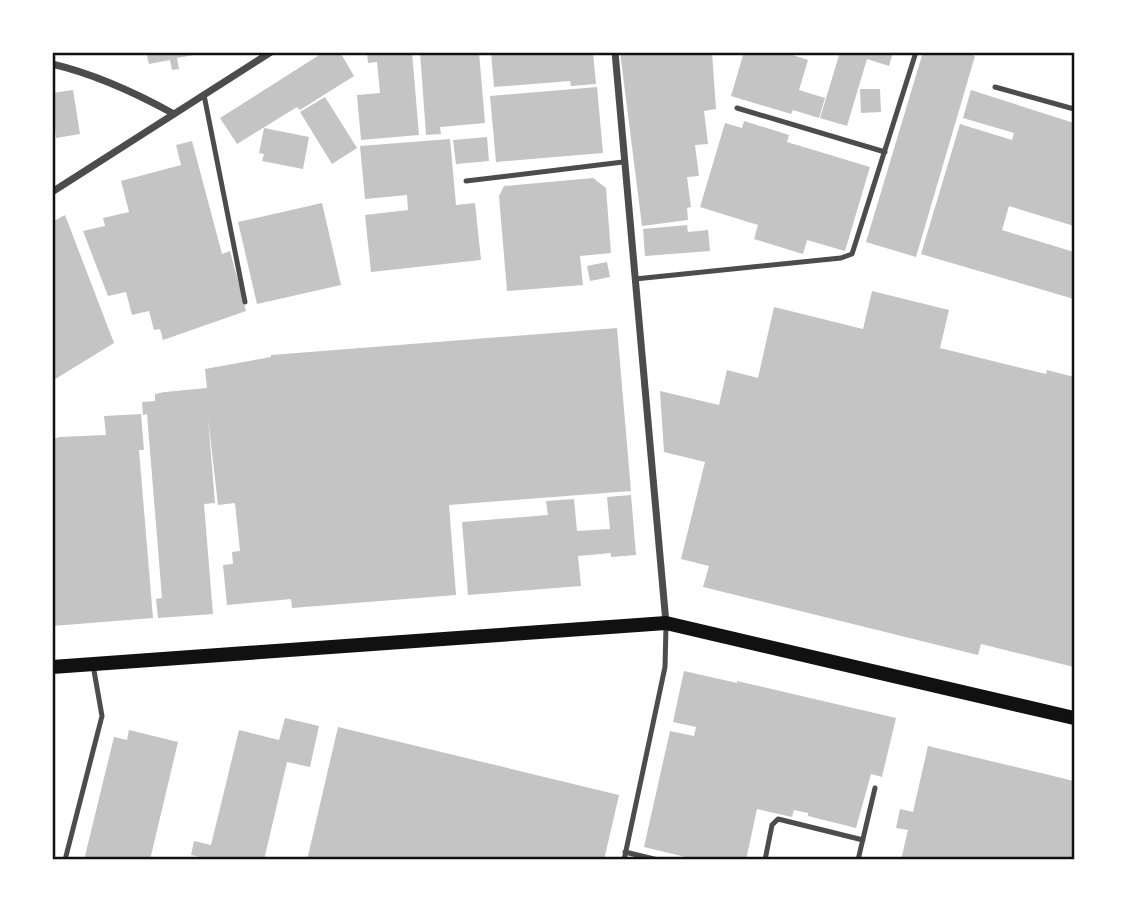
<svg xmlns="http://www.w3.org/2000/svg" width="1127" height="912" font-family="'DejaVu Sans',sans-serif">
<rect width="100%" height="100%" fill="#fff"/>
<path fill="#c4c4c4" d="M 146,52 L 193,52 L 194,55 L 177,58 L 179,69 L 172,70 L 170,60 L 149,64 Z
M 324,52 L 340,52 L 354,76 L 300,110 L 297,107 L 237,144 L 220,118 Z
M 367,52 L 412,52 L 419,135 L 361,140 L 357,95 L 380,93 L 377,62 L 368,63 Z
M 420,52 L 479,52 L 485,123 L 440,127 L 441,134 L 426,135 Z
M 491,52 L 593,52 L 596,84 L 571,86 L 570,81 L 494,87 Z
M 620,52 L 712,52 L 716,109 L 704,111 L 708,144 L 695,145 L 699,176 L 687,177 L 691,207 L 687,208 L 688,220 L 642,226 Z
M 744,52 L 783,52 L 808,60 L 799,90 L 825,98 L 819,118 L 793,110 L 791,114 L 731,96 Z
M 840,52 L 893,52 L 889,66 L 867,59 L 847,126 L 820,118 Z
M 923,52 L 963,52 L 975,56 L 916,257 L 866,242 Z
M 597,87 L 603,153 L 496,162 L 490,96 Z
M 860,89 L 880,89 L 881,112 L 861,113 Z
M 73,90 L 80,134 L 56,138 L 52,93 Z
M 971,90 L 1074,123 L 1074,226 L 1009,206 L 1002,230 L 1074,252 L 1074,299 L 921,254 L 960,124 L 1012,140 L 1014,133 L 963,118 Z
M 325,97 L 357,148 L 332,164 L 300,112 Z
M 744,121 L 789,135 L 787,142 L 870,167 L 845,251 L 807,240 L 803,254 L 754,239 L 758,225 L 700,207 L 725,123 L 742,128 Z
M 264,128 L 309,137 L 303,169 L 262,161 L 264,154 L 259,153 Z
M 487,137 L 489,161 L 456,164 L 453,140 Z
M 450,139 L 456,205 L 475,203 L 481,260 L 371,272 L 365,215 L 408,210 L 407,195 L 365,199 L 360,146 Z
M 192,141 L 222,254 L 230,251 L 246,311 L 163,340 L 160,329 L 154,330 L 149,311 L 132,315 L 126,292 L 108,296 L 83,231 L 105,226 L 103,218 L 129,212 L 121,181 L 181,165 L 176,145 Z
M 593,178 L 606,188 L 611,253 L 580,256 L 583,285 L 507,291 L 499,196 L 504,186 Z
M 322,203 L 341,285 L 257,304 L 238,222 Z
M 65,215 L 114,343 L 52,381 L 52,222 Z
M 687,225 L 688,232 L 708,230 L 710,251 L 645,256 L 643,229 Z
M 607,262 L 610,277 L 590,281 L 587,266 Z
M 872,291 L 949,310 L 940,348 L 1046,374 L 1047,370 L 1074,377 L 1074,667 L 981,644 L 978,655 L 703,587 L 709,566 L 681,559 L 705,462 L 664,452 L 660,391 L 719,405 L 727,370 L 758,378 L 774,307 L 863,329 Z
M 617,328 L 631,491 L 449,505 L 456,595 L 292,608 L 291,599 L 227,605 L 223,565 L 233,564 L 232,552 L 240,551 L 235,503 L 218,505 L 208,418 L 215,503 L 204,504 L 213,614 L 158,618 L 156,599 L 162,598 L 147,414 L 143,415 L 142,402 L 155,401 L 155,394 L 165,392 L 207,388 L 205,369 L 271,357 L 271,355 Z
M 141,414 L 144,450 L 139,450 L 153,618 L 52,626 L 52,440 L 59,437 L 106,435 L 104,416 Z
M 631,495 L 636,555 L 611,557 L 611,553 L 578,556 L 581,586 L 468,595 L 462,522 L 548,515 L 546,501 L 574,499 L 577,531 L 610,529 L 607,497 Z
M 684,671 L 737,683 L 737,681 L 896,718 L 882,777 L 871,774 L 856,828 L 808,816 L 808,813 L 794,810 L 792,817 L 757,809 L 746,860 L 698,860 L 644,847 L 670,731 L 694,736 L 696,727 L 673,722 Z
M 285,718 L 319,726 L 310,767 L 287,762 L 264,860 L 200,860 L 201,857 L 191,855 L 194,841 L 211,845 L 239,730 L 279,740 Z
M 338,727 L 619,795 L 604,860 L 307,860 Z
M 129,730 L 178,742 L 150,860 L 84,860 L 114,737 L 127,740 Z
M 928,746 L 1074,781 L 1074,860 L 901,860 L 908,830 L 896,828 L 900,809 L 913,812 Z"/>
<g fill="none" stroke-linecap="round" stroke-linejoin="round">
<path stroke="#4c4c4c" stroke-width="5" d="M 995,87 L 1074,109
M 204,95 L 245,302
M 737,108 L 885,152
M 466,181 L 623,162
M 635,279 L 841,258 L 852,254 L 916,52
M 625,852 L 658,860
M 65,860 L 102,716 L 93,665
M 624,860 L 665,667 L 666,626
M 765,860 L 772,825 L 778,819 L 863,840
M 858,860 L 875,788"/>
<path stroke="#4c4c4c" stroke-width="7" d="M 615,52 L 666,623
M 52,64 C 95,74 136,93 174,114
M 52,192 L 271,52"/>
<path stroke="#111" stroke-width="14" d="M 52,667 L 666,623 L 1074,718"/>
</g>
<rect width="1127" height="912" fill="none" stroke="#ffffff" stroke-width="108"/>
<rect x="54" y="54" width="1019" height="804" fill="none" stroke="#111" stroke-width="2.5"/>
</svg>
